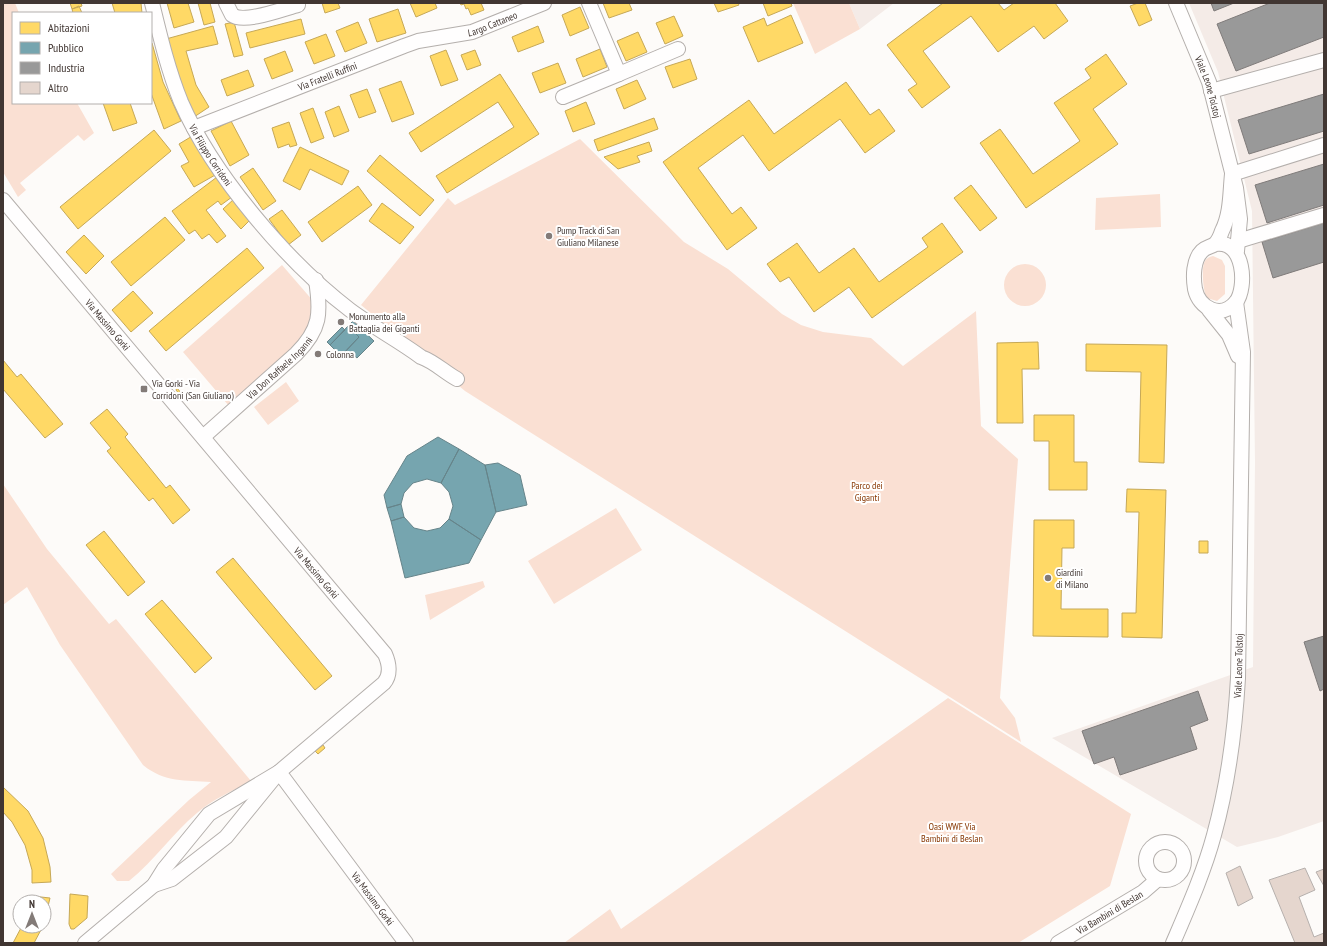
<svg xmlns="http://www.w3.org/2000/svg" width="1327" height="946" font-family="'PT Sans Narrow',sans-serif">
<rect width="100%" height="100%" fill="#fdfbf9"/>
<path fill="#f4ebe7" d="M 849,3 L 894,3 L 860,29 Z
M 1189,3 L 1324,3 L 1324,821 L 1278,837 L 1237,847 L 1052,738 L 1253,667 L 1255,462 L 1252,211 L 1218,72 Z"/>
<path fill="#fae0d3" d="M 3,3 L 15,3 L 19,13 L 13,13 L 13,103 L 77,103 L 94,133 L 84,141 L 78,135 L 20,183 L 26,190 L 18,197 L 3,172 Z
M 793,3 L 849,3 L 860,29 L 815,54 Z
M 580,139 L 684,242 L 728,269 L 782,314 L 801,325 L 823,332 L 871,338 L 903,366 L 976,311 L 981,426 L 1018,459 L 1000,698 L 1015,718 L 1021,742 L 465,391 L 361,305 L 448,198 L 455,205 Z
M 1160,194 L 1161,227 L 1095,230 L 1096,198 Z
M 1213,256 L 1222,260 L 1225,266 L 1225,294 L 1217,301 L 1207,298 C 1203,293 1201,267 1205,261 C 1207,258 1209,257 1213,256 Z
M1004 285a21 21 0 1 1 42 0a21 21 0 1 1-42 0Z
M 282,265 L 314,302 L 312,324 L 295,345 L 229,406 L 183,352 Z
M 286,382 L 299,401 L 268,425 L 254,407 Z
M 3,484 L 47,549 L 109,624 L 116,619 L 251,781 C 233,791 213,799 197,813 C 172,834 155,860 129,881 L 117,881 L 111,874 L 189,800 L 211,782 C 185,780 165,783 143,765 L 60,645 L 27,587 L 3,605 Z
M 616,508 L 642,550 L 554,604 L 528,561 Z
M 483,581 L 485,587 L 430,620 L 425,595 Z
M 948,698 L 1131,814 L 1110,886 L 1018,943 L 564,943 L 610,909 L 621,929 Z"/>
<path fill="#ffd966" stroke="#c6a856" d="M 70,3 L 81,3 L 82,6 L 72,9 Z
M 112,3 L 141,3 L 142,13 L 115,13 Z
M 167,3 L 188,3 L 194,22 L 174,28 Z
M 198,3 L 210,3 L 215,22 L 204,25 Z
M 322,3 L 338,3 L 340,8 L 325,13 Z
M 410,3 L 435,3 L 437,8 L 416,17 Z
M 460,3 L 481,3 L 484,10 L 471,15 L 468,8 L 466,9 L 464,4 L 461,5 Z
M 603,3 L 629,3 L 632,10 L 609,18 Z
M 714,3 L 738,3 L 739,5 L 718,12 Z
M 763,3 L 791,3 L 792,6 L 768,16 Z
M 943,3 L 998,3 L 1004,10 L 1014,3 L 1055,3 L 1068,21 L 1044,39 L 1034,26 L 998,52 L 971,16 L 923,51 L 950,87 L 922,108 L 908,90 L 917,84 L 887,45 Z
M 1138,3 L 1145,3 L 1152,20 L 1139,26 L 1130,6 Z
M 79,6 L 82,13 L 73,13 L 72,9 Z
M 580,7 L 589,28 L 570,36 L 562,15 Z
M 398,9 L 406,33 L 377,42 L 369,19 Z
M 791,15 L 803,43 L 758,62 L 743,27 L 764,18 L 767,26 Z
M 674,16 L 683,36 L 665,44 L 656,23 Z
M 301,19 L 305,34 L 250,48 L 246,33 Z
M 234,22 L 243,55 L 234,57 L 225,24 Z
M 358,22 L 367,43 L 345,52 L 336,31 Z
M 213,26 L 218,44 L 186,51 L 196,85 L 209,107 L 194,117 L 180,88 L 166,39 Z
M 538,26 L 544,42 L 518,52 L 512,37 Z
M 638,32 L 647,52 L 626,61 L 617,41 Z
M 326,34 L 335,56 L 314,64 L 305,42 Z
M 152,43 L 163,82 L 181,121 L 164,129 L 151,93 L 151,44 Z
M 600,49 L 607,67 L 583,77 L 576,59 Z
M 446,50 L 458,80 L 441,86 L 430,56 Z
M 475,50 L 481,65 L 467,70 L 461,55 Z
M 285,51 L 293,71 L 272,79 L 264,59 Z
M 1106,54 L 1127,84 L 1093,109 L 1118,144 L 1026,208 L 980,143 L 1000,129 L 1033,174 L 1080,141 L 1054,103 L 1091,78 L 1085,69 Z
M 690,59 L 697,79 L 673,88 L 665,67 Z
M 558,63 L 566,83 L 540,93 L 532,73 Z
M 248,70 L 254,86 L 227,96 L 221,80 Z
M 500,74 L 539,134 L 447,193 L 436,176 L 514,127 L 498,102 L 421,152 L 409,133 Z
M 637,80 L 646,99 L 624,109 L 616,89 Z
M 401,81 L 414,114 L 392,122 L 379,89 Z
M 846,82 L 870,115 L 879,109 L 895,131 L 865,153 L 840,119 L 769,171 L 743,135 L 698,168 L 732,214 L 741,207 L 757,228 L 727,250 L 663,162 L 749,100 L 774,134 Z
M 367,89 L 376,112 L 359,118 L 350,95 Z
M 586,102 L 595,124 L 573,132 L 565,111 Z
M 103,103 L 130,103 L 137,123 L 113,131 Z
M 339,106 L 349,131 L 334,137 L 325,112 Z
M 313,108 L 324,138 L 311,143 L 300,113 Z
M 654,118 L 658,129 L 598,151 L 594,140 Z
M 231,121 L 249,155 L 230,166 L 211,131 Z
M 289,122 L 297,145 L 290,147 L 289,144 L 278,148 L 272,128 Z
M 154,130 L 171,151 L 78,229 L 60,207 Z
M 194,135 L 217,174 L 194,187 L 181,166 L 189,162 L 179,144 Z
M 649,142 L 652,151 L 637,156 L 640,162 L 618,169 L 604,157 Z
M 300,147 L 349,171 L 342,185 L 310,169 L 300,190 L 283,181 Z
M 380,155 L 434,200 L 420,216 L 367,171 Z
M 253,168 L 276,201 L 263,210 L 240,177 Z
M 217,177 L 232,197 L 221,205 L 218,201 L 206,210 L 226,236 L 217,243 L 209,234 L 202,239 L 195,230 L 189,234 L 172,211 Z
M 971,185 L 997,218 L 980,231 L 954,198 Z
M 358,186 L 372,205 L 322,242 L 308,222 Z
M 234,199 L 251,219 L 241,229 L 223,209 Z
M 382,203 L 414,227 L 400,244 L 369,221 Z
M 282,210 L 301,235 L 288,245 L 269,219 Z
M 165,217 L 185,240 L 131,286 L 111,262 Z
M 942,223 L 963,252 L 872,318 L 849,287 L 814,312 L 789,277 L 780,282 L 767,264 L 797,243 L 819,273 L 854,248 L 879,282 L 928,247 L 922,238 Z
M 84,235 L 104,256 L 86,274 L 66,252 Z
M 247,248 L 264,268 L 166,351 L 149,331 Z
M 133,291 L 153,313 L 131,332 L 112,310 Z
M 1038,342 L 1039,369 L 1022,369 L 1023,423 L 997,423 L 997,343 Z
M 1086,344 L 1167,345 L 1164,463 L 1139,462 L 1141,372 L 1086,371 Z
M 3,360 L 17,377 L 21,374 L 63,424 L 45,438 L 3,389 Z
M 177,388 L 182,394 L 180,395 L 176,390 Z
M 107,409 L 128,434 L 125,437 L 166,488 L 170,485 L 190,510 L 173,524 L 153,498 L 149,501 L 107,451 L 111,448 L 90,423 Z
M 1034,415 L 1074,415 L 1074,462 L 1087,462 L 1087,490 L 1049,490 L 1049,441 L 1034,441 Z
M 1127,489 L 1166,490 L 1162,638 L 1122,637 L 1122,613 L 1136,613 L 1139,512 L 1126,512 Z
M 1034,520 L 1074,520 L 1074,548 L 1062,548 L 1061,609 L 1108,609 L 1108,637 L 1033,636 Z
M 104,531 L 145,582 L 128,596 L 86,545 Z
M 1199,541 L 1208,541 L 1208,553 L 1199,553 Z
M 233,558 L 332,676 L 315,690 L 216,572 Z
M 162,600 L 212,658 L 195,673 L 145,614 Z
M 323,745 L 325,748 L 318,754 L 315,751 Z
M 3,787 L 28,811 L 43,838 L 50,867 L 51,882 L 32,883 L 32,870 L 25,845 L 12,822 L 3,812 Z
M 70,894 L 88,896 L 87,918 L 74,929 L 71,929 L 69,924 Z
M 32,896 L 50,898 L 44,923 L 44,902 L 30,902 Z
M 22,926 L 43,926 L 34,943 L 13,943 Z"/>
<path fill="#76a5af" stroke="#66848a" d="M 353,321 L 374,341 L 357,358 L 352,354 L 348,358 L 344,353 L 359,337 L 348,326 Z
M 348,326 L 359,337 L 341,356 L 330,345 Z
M 342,327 L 345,330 L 330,345 L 327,342 Z
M 438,437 L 459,449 L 441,483 L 427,479 L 413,483 L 404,493 L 401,504 L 387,508 L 384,495 L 407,456 Z
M 459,449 L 485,465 L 496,512 L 481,540 L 449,519 L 453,506 L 449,492 L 441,483 Z
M 498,463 L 520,475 L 527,505 L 496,512 L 485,465 Z
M 401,504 L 404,517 L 391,521 L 387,508 Z
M 404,517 L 414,528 L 427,531 L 440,528 L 449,519 L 481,540 L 469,563 L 405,578 L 391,521 Z"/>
<path fill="#999" stroke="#7f7b7a" d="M 1211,3 L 1234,3 L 1214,11 Z
M 1270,3 L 1324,3 L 1324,37 L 1236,71 L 1217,24 Z
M 1324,94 L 1324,131 L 1249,154 L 1238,120 Z
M 1324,164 L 1324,205 L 1267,223 L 1255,185 Z
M 1324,223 L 1324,262 L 1273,278 L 1262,242 Z
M 1324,636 L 1324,689 L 1320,691 L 1304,642 Z
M 1198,691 L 1208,720 L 1190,727 L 1197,749 L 1120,775 L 1114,757 L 1094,764 L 1082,731 Z"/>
<path fill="#e5d6ce" stroke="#b6b0ad" d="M 1240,866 L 1253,898 L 1238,906 L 1226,873 Z
M 1305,868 L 1315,890 L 1299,897 L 1314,937 L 1324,933 L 1324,943 L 1295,943 L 1269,880 Z
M 1324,869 L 1324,886 L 1316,872 Z"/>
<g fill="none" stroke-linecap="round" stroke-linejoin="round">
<defs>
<g id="minor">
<path id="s1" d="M 152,3 C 160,36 168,70 181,102 C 213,175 287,262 350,310 C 373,327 398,340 421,357 C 435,362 444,372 457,379"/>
<path d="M 226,3 L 232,15 C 244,24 283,9 298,5"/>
<path d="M 589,3 L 619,74 L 678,49"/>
<path id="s2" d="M 1176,3 L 1209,82 L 1236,188 L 1240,219 L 1237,251"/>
<path d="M 1211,91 L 1324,60"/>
<path d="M 563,97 L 619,74"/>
<path id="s3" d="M 194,128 L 404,46 L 418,41 L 472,32 L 544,3"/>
<path d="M 1232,174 L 1324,145"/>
<path id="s4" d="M 3,200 L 385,654 C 389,663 391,675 384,683 L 279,772 L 406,943"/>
<path d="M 1238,241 L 1324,215"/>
<path d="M 1215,244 C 1245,239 1247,288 1236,302 C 1221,320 1199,308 1195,289 C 1193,277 1193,260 1202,251 C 1206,247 1211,247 1215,244 C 1218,241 1221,234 1222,231 C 1231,213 1230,193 1232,174"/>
<path d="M 1209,310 L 1229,335 L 1238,356"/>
<path id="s5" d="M 203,437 L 296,354 C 321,329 321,313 316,280"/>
<circle cx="1165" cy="861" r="19"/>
<path d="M 154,885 L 172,879 L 226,837 L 274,778"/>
<path d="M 85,943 L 154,885 L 164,869 L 209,814 L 279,772"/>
<path id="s6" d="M 1058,943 L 1143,892 L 1158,879"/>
<path id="s7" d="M 1173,943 C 1188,908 1204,872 1214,835 C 1228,784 1235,731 1238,678 L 1243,352 L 1236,302"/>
</g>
</defs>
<use href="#minor" stroke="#b4afac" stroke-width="16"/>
<use href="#minor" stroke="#fffefe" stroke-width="14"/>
</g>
<g fill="#837b78" stroke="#fff" stroke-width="1.5">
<circle cx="549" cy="236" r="4"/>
<circle cx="341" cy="322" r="4"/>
<circle cx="318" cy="354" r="4"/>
<rect x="140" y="385" width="8" height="8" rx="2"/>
<circle cx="1048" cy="578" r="4"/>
</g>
<g text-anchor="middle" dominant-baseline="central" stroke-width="4" stroke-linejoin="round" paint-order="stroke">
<g font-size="10" fill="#413632" stroke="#fff">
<text stroke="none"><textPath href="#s3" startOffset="317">Largo Cattaneo</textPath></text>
<text stroke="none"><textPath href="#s3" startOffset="143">Via Fratelli Ruffini</textPath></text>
<text stroke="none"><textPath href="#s2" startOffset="90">Viale Leone Tolstoj</textPath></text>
<text stroke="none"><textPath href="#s1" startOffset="164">Via Filippo Corridoni</textPath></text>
<text stroke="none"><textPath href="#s4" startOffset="163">Via Massimo Gorki</textPath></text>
<text stroke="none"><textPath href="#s5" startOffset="103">Via Don Raffaele Inganni</textPath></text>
<text stroke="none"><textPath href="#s4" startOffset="487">Via Massimo Gorki</textPath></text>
<text stroke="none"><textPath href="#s7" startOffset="287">Viale Leone Tolstoj</textPath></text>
<text stroke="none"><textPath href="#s4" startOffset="919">Via Massimo Gorki</textPath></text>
<text stroke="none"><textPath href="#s6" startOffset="60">Via Bambini di Beslan</textPath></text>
</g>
<g font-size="10" fill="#413632" stroke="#fff" text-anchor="start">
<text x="557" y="230">Pump Track di San<tspan x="557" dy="12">Giuliano Milanese</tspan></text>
<text x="349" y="316">Monumento alla<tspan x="349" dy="12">Battaglia dei Giganti</tspan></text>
<text x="326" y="354">Colonna</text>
<text x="152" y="383">Via Gorki - Via<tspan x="152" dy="12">Corridoni (San Giuliano)</tspan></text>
<text x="1056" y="572">Giardini<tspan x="1056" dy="12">di Milano</tspan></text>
</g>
<g font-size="10" fill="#883804" stroke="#fff">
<text x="867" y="485">Parco dei<tspan x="867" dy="12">Giganti</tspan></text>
<text x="952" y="826">Oasi WWF Via<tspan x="952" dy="12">Bambini di Beslan</tspan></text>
</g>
</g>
<rect width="1327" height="946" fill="none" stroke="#413632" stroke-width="8"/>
<rect x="12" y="12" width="140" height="92" fill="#ffffff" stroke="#b3afad"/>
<rect x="20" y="22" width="20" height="12" fill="#ffd966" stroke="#b3afad"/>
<text x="48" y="32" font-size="12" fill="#413632">Abitazioni</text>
<rect x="20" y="42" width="20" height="12" fill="#76a5af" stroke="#b3afad"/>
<text x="48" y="52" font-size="12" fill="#413632">Pubblico</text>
<rect x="20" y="62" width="20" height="12" fill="#999999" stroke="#b3afad"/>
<text x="48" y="72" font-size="12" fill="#413632">Industria</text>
<rect x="20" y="82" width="20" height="12" fill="#e5d6ce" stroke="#b3afad"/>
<text x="48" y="92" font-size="12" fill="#413632">Altro</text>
<g transform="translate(32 914)"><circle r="19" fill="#ffffff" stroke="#b3afad"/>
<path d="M0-3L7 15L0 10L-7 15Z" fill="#837b78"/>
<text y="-6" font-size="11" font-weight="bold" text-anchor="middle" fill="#413632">N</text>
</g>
</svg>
